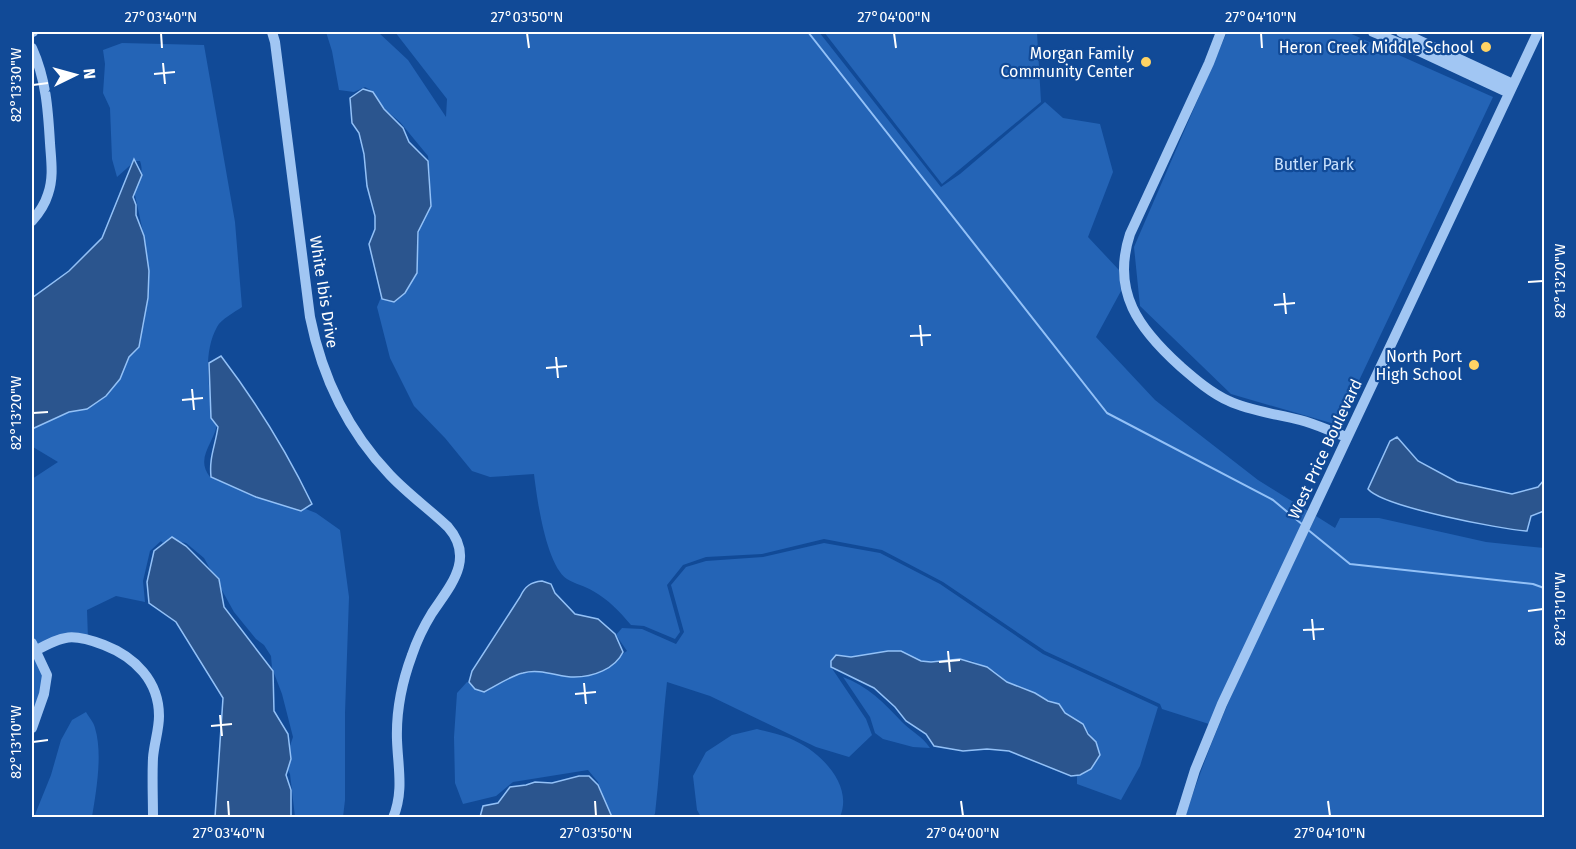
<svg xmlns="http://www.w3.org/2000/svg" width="1576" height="849" font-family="'Fira Sans',sans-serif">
<rect width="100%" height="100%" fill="#114a97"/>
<path fill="#2464b6" d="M 326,32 L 378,32 L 408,60 L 446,117 L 447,99 L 395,32 L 819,32 L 941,187 L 960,174 L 1045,102 L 1063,118 L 1100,124 L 1113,172 L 1088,237 L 1119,270 L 1121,291 L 1096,337 L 1155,400 L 1258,480 L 1308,511 L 1209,724 L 1162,709 L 1160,704 L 1045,651 L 943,582 L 882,550 L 824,539 L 762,554 L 706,557 L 683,565 L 667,585 L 680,632 L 675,639 L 644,626 L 631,625 C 619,611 609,600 593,591 C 585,586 575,584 567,579 C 546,565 537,499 534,474 L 490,477 L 472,471 L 445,438 L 414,406 L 390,358 L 377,307 L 382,295 L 417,262 L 419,233 L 428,193 L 430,176 L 428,156 L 400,122 L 382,107 L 374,92 L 365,87 L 354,92 L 339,90 L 332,51 Z
M 824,32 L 1037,32 L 1041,102 L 942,184 Z
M 1227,32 L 1347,32 L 1493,97 L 1338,425 L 1231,394 L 1140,306 L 1134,247 Z
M 122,43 L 204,45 L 235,222 L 242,307 C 235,312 221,319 217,327 C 205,349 207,376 211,400 C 213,407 218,414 217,422 C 216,442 194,457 210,477 L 288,502 L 316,513 L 340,530 L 349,597 L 345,713 L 345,800 L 343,817 L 295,817 L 290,774 L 284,763 L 293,737 L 282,694 L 272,668 L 271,656 L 264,645 L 256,639 L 234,612 L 204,558 L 186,543 L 172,540 L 163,543 L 161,541 L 150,551 L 143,581 L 145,602 L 116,596 L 87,610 L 88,639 L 74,637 L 36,649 L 46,674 L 45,690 L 32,742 L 32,479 L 58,462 L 33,447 L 32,424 L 77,410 L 118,377 L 137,341 L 144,325 L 148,270 L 145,241 L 133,186 C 140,177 144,173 140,161 L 135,161 L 117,177 L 112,159 L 110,108 L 103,93 L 105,64 L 103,50 Z
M 1316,516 L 1335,528 L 1340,518 L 1379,518 L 1486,542 L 1544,548 L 1544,817 L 1185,818 C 1218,713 1269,615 1316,516 Z
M 824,543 L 880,553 L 940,584 L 1043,654 L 1158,707 L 1140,766 L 1121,800 L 1077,784 L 1077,776 L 1083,774 L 1092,737 L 1086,729 L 1065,713 L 1059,704 L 1017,688 L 1007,682 L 994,671 L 972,661 L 960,659 L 931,662 L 921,661 L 901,651 L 851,657 L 836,655 L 831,667 L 866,719 L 872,735 L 849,757 L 816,747 L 710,696 L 667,682 C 662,726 660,770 655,814 L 652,817 L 608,817 L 608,812 L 598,782 L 588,770 L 513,782 L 496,796 L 463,804 L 455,783 L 454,737 L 457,693 L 467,682 L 479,687 L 506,680 L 532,670 L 613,660 L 627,651 L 616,635 L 622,628 L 642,629 L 676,644 L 684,632 L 671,585 L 686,567 L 706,561 L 763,557 Z
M 843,677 C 868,686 884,703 902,722 C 912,732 921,735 930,748 L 913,747 L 883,739 L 875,733 L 870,717 Z
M 86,712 C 89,717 94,723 95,728 C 103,754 96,792 92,817 L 34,817 L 51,775 L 61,740 L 72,720 Z
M 757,729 C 768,732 779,734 789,738 C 819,750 854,784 840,817 L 701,817 L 697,810 L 693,776 L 706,752 L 732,735 Z"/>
<path fill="#2b558e" stroke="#93c1f7" stroke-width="1.5" d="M 363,89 L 373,92 L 384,109 L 403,128 L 409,142 L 428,161 L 431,206 L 418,232 L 417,273 L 405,293 L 394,302 L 382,299 L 369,244 L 375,229 L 375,216 L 367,186 L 364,154 L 359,133 L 352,123 L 350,98 Z
M 134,159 L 142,175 L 133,197 L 136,205 L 136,215 L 144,236 L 149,271 L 148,298 L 139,347 L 129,357 L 120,379 L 106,396 L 87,409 L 69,412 L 32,429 L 32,298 L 69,271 L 102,238 Z
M 221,356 C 256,402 287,452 312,504 L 301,511 L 256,497 L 211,477 C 209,457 215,447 218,427 L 211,418 L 209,363 Z
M 1397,437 L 1418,461 L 1457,482 L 1512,494 L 1538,487 L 1544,480 L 1544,511 L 1531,516 L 1527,531 C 1500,529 1383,507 1368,489 L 1390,441 Z
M 172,537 L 186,546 L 219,579 L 224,607 L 273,671 L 274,711 L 288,734 L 291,759 L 286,775 L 291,790 L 291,817 L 215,817 L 223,698 L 176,622 L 149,603 L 147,582 L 154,551 Z
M 542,581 L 551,584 L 555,593 L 575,614 L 598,619 L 615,634 L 623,652 C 615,669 593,677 574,677 C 559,677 540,668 523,673 C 510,676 496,686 484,692 L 475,689 L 469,682 L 472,671 L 520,597 C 525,586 531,582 542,581 Z
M 888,651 L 901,651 L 921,661 L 931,662 L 960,659 L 987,667 L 1007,682 L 1035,693 L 1048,701 L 1059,704 L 1065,713 L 1083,724 L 1088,734 L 1096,742 L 1100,755 L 1091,769 L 1080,775 L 1071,776 L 1009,751 L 987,749 L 963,751 L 934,746 L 926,734 L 906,721 L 895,707 L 874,688 L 831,667 L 831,661 L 836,655 L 851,657 Z
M 579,776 L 589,776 L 598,785 L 612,817 L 480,817 L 483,806 L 498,803 L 510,787 L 526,785 L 535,782 L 552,783 Z"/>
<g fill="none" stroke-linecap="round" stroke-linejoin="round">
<path stroke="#93c1f7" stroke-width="2" d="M 808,32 L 1107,413 L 1273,500 L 1303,525
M 1307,529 L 1350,564 L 1533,584 L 1544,588"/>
<path stroke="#a1c6f3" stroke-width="10" d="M 32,32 L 33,32
M 272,32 L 275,42 L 310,317 C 322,377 348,431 390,475 C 408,494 429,509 448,527 C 476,559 449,587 432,613 C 424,626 417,640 412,655 C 402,682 396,711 397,740 C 398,768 404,791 393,818
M 1221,32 L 1209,63 L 1130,234 C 1111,292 1139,329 1180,366 C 1195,379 1211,393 1229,401 C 1250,411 1277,414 1300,420 C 1316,424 1332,432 1347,437
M 1373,32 L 1421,52 L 1509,93
M 1401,32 L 1513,84
M 32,48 C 46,79 48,109 50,143 C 51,160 54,177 48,194 C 45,204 39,213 32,221
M 32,643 L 47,675 L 44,694 L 32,728
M 35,651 C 64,635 72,633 104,645 C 135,657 159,681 159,716 C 159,730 154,744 153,758 C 152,777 153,798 153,818
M 1180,818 L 1195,770 L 1222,704 L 1538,32"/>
</g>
<path fill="none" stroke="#fff" stroke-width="2" d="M 161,33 L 162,48M 527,33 L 529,48M 894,33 L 896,48M 1261,33 L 1262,48M 163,63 L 165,84M 154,74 L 175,72M 33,85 L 48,83M 1528,282 L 1543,281M 1284,293 L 1286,314M 1274,305 L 1295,303M 920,325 L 922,346M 910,336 L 931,335M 556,357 L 558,378M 546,368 L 567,366M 192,389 L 194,410M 182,400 L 203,398M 33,413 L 48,412M 1528,611 L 1543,609M 1312,619 L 1314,640M 1303,630 L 1324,629M 948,651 L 950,672M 939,662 L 960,660M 584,683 L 586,704M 575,694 L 596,692M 220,715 L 222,736M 211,726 L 232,724M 33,742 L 48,740M 228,801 L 229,816M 595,801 L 596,816M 961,801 L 963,816M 1328,801 L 1330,816"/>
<g fill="#ffd364" stroke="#114a97" stroke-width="2">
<circle cx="1486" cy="47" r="6"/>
<circle cx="1146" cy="62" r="6"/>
<circle cx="1474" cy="365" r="6"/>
</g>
<g text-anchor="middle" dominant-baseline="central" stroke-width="4.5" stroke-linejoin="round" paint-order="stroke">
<g font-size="16" fill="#fff" stroke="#114a97" text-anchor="end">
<text x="1474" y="47">Heron Creek Middle School</text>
<text x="1134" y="53">Morgan Family<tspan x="1134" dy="18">Community Center</tspan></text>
<text x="1462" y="356">North Port<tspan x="1462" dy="18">High School</tspan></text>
</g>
<g font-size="16" fill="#c9e1fd" stroke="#114a97">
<text x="1314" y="164">Butler Park</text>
</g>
<g font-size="16" fill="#fff" stroke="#114a97">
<text transform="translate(324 292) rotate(81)">White Ibis Drive</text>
<text transform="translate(1325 449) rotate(-65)">West Price Boulevard</text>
</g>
</g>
<rect width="1576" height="849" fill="none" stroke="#114a97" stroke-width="66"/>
<g transform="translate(75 75) rotate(85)" stroke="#114a97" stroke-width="4.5" paint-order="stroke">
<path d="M0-4.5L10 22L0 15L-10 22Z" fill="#ffffff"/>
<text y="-9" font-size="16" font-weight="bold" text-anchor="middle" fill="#ffffff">N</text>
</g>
<rect x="33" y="33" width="1510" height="783" fill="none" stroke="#fff" stroke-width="2"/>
<g font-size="15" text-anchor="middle" fill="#fff">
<text x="161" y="22">27°03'40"N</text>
<text x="527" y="22">27°03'50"N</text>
<text x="894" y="22">27°04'00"N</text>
<text x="1261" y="22">27°04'10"N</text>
<text transform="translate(16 85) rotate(-90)" y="5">82°13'30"W</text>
<text transform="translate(1560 281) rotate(-90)" y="5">82°13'20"W</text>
<text transform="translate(16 413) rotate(-90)" y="5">82°13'20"W</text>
<text transform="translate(1560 609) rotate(-90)" y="5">82°13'10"W</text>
<text transform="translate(16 742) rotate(-90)" y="5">82°13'10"W</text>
<text x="229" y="838">27°03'40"N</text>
<text x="596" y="838">27°03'50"N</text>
<text x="963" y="838">27°04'00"N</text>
<text x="1330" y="838">27°04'10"N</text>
</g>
</svg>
